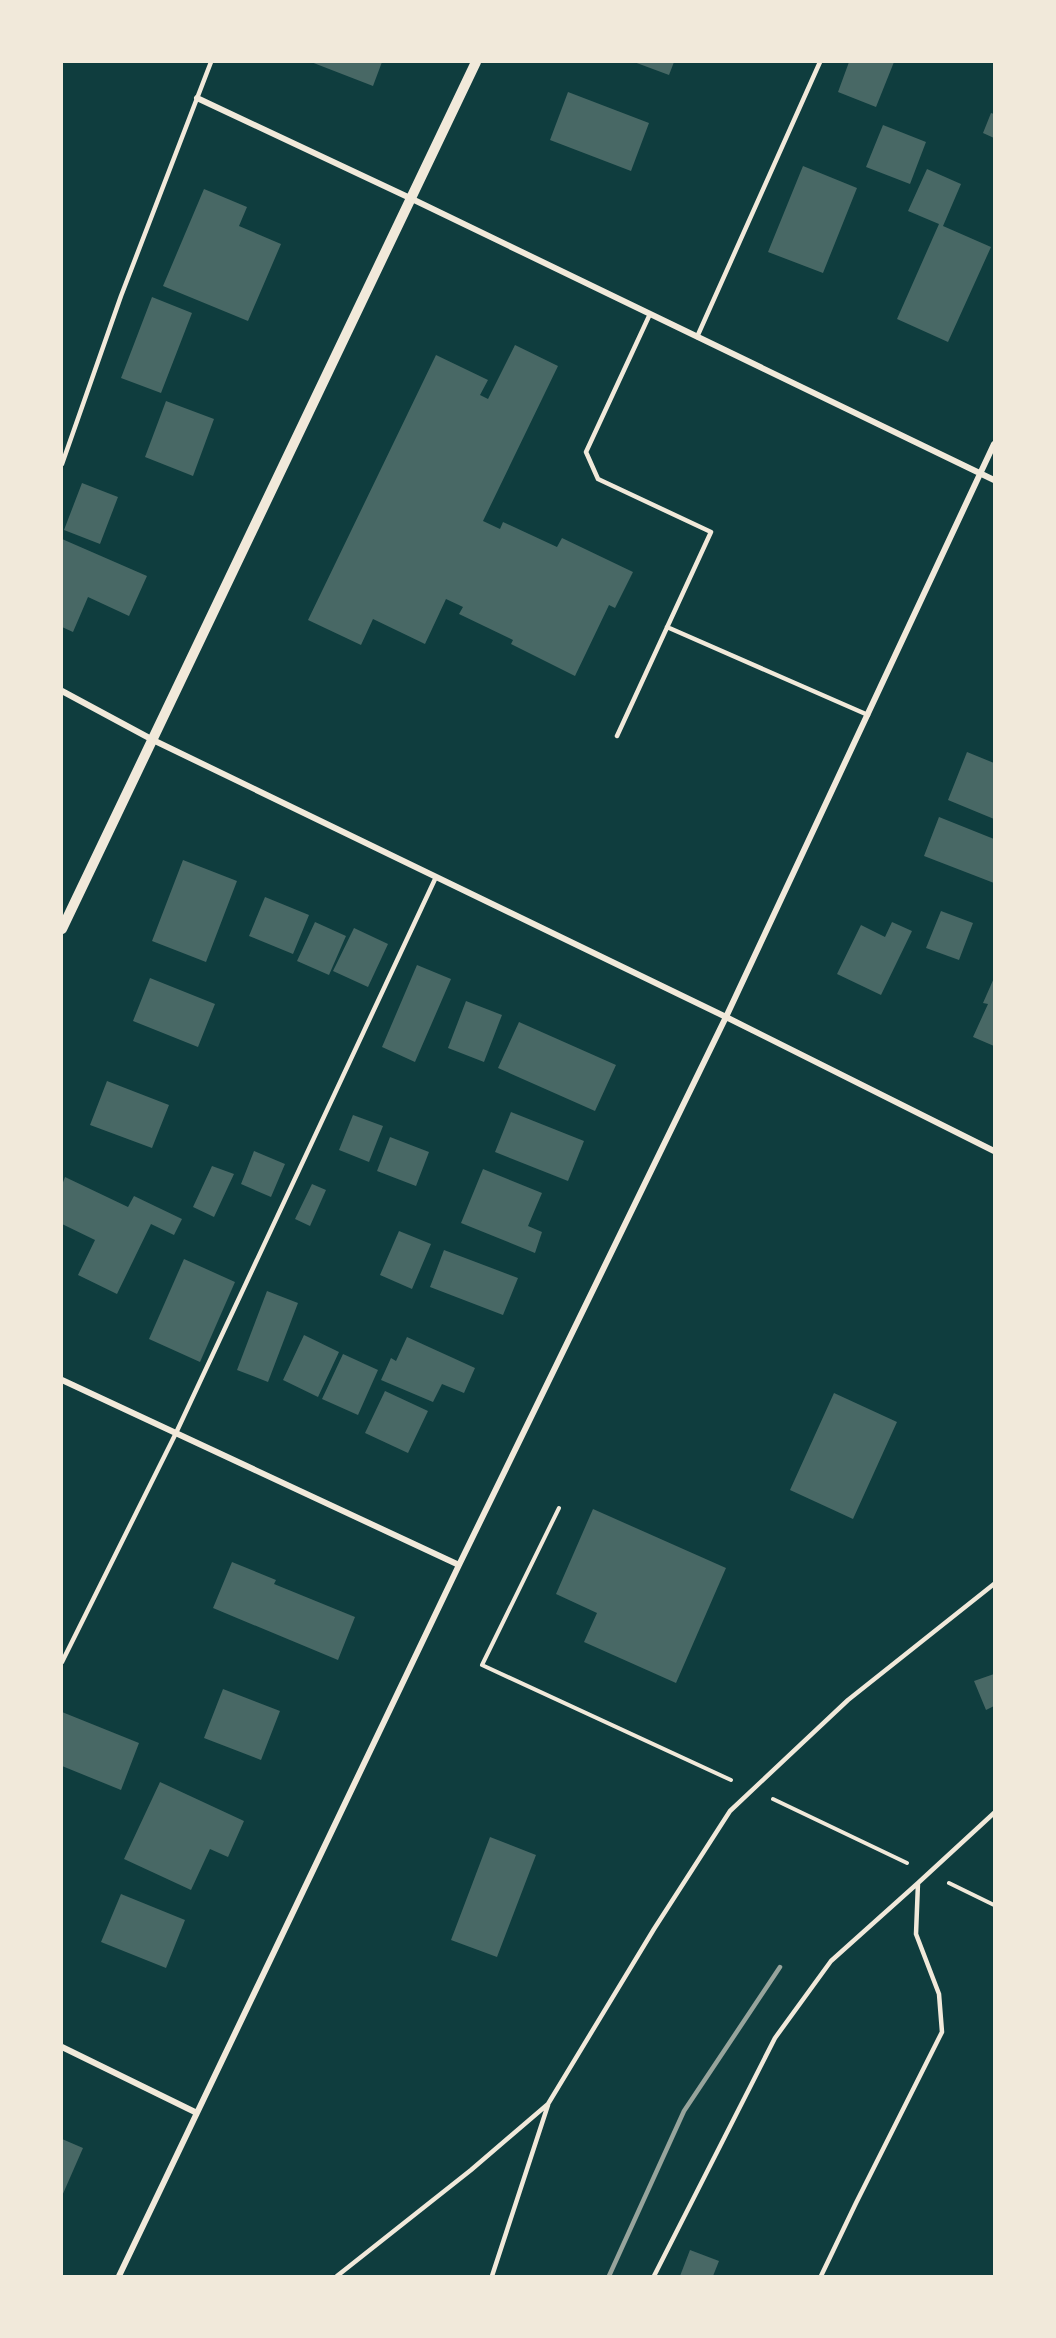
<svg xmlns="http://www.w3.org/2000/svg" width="1056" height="2338" font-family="Barlow,sans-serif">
<rect width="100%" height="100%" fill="#0f3d3e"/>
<path fill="#486865" d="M 311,62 L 382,62 L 373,86 Z
M 634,62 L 674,62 L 669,75 Z
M 849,62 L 894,62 L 876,107 L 838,92 Z
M 568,92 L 649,123 L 631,171 L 550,140 Z
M 991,113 L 994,114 L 994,138 L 983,133 Z
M 883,125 L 926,142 L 910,184 L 866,167 Z
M 803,166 L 857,188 L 823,273 L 768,252 Z
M 927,169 L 961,184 L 943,226 L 991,247 L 948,342 L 897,319 L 939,224 L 908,211 Z
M 204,189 L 247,207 L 239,226 L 281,244 L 248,321 L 163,286 Z
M 152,297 L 192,313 L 161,393 L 121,378 Z
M 515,345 L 558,366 L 483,521 L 500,529 L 503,522 L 557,547 L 562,538 L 633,572 L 615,608 L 609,605 L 575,676 L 511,644 L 513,640 L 459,614 L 463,607 L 446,599 L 425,644 L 373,619 L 361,645 L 308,620 L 436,355 L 488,380 L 480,395 L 488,399 Z
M 166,401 L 214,419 L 193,476 L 145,457 Z
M 82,483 L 118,497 L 100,544 L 64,530 Z
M 62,539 L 147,576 L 129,616 L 88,597 L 73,632 L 62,627 Z
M 967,752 L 994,763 L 994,819 L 948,800 Z
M 939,817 L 994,839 L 994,883 L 924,856 Z
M 183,860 L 237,881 L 206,962 L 152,941 Z
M 265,897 L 309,915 L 293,954 L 249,936 Z
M 941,911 L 973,923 L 959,960 L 926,948 Z
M 315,922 L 346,936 L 329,975 L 297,961 Z
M 892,922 L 912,931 L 881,995 L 837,974 L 861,925 L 885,937 Z
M 354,928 L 388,944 L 368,987 L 333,971 Z
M 417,965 L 451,979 L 415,1062 L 382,1047 Z
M 150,978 L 215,1004 L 198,1047 L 133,1021 Z
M 994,978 L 994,1046 L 973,1037 L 988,1004 L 983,1003 Z
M 466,1001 L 502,1015 L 484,1062 L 448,1048 Z
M 519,1022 L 616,1065 L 595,1111 L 498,1068 Z
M 107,1081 L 169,1105 L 152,1148 L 90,1125 Z
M 511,1112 L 584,1141 L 568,1181 L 495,1152 Z
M 353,1115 L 383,1126 L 369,1162 L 339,1150 Z
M 390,1137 L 429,1152 L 416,1186 L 377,1171 Z
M 254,1151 L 285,1164 L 271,1197 L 241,1184 Z
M 212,1166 L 234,1174 L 214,1217 L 193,1207 Z
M 483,1169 L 542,1193 L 528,1226 L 542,1232 L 535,1253 L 461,1223 Z
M 65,1177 L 128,1207 L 134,1196 L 182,1219 L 174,1235 L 151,1224 L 117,1294 L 78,1275 L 95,1240 L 62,1224 L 62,1185 Z
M 312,1184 L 326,1190 L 310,1226 L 295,1219 Z
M 399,1231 L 431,1244 L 412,1289 L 380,1275 Z
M 444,1250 L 518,1278 L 503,1315 L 430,1287 Z
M 184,1259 L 235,1282 L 200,1362 L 149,1339 Z
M 267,1291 L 298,1303 L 268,1382 L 237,1370 Z
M 304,1335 L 339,1352 L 318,1397 L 283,1380 Z
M 407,1337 L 475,1368 L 464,1393 L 442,1384 L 433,1402 L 381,1380 L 391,1358 L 396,1361 Z
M 343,1354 L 378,1370 L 358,1415 L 322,1399 Z
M 385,1391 L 428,1411 L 408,1453 L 365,1433 Z
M 834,1393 L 897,1422 L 853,1519 L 790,1490 Z
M 593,1509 L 726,1568 L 676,1683 L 584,1642 L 597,1613 L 556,1594 Z
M 232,1562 L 276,1580 L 274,1584 L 355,1617 L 338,1660 L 213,1608 Z
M 994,1674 L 994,1706 L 986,1710 L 974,1681 Z
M 223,1689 L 280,1711 L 261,1760 L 204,1738 Z
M 62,1712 L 139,1743 L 121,1790 L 62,1766 Z
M 160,1782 L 244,1821 L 228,1857 L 210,1849 L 191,1890 L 124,1859 Z
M 490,1837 L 536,1855 L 497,1957 L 451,1940 Z
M 121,1894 L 185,1920 L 166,1968 L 101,1942 Z
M 62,2139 L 83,2148 L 62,2196 Z
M 690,2250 L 719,2261 L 713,2276 L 680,2276 Z"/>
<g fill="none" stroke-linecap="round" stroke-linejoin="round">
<path stroke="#f1e9da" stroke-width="4" d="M 559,1508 L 482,1665 L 731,1780
M 773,1799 L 907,1863
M 949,1883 L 994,1905"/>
<path stroke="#f1e9da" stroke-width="4.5" d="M 697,337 L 820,62
M 62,464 L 121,296 L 211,62
M 667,627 L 868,715
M 617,736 L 711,532 L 598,479 L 586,452 L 650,314
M 62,1662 L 176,1433 L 436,877
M 337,2276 L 471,2170 L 548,2104 L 654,1929 L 730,1811 L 848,1700 L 994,1584
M 492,2276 L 548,2105
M 654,2276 L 775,2038 L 831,1961 L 918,1883
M 821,2276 L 856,2203 L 942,2032 L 939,1994 L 916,1934 L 918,1883 L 994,1813"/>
<path stroke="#f1e9da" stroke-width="6" d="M 197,98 L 410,198 L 994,480
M 62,691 L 153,740 L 726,1017 L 994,1151
M 62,1380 L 459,1565
M 62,2047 L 197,2113
M 119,2276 L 459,1565 L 726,1017 L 994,444"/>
<path stroke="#f1e9da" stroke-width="10" d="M 62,929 L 476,62"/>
<path stroke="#97a49c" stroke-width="4.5" d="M 609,2276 L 684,2111 L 780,1967"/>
</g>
<rect width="1056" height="2338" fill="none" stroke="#f1e9da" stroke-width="126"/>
</svg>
